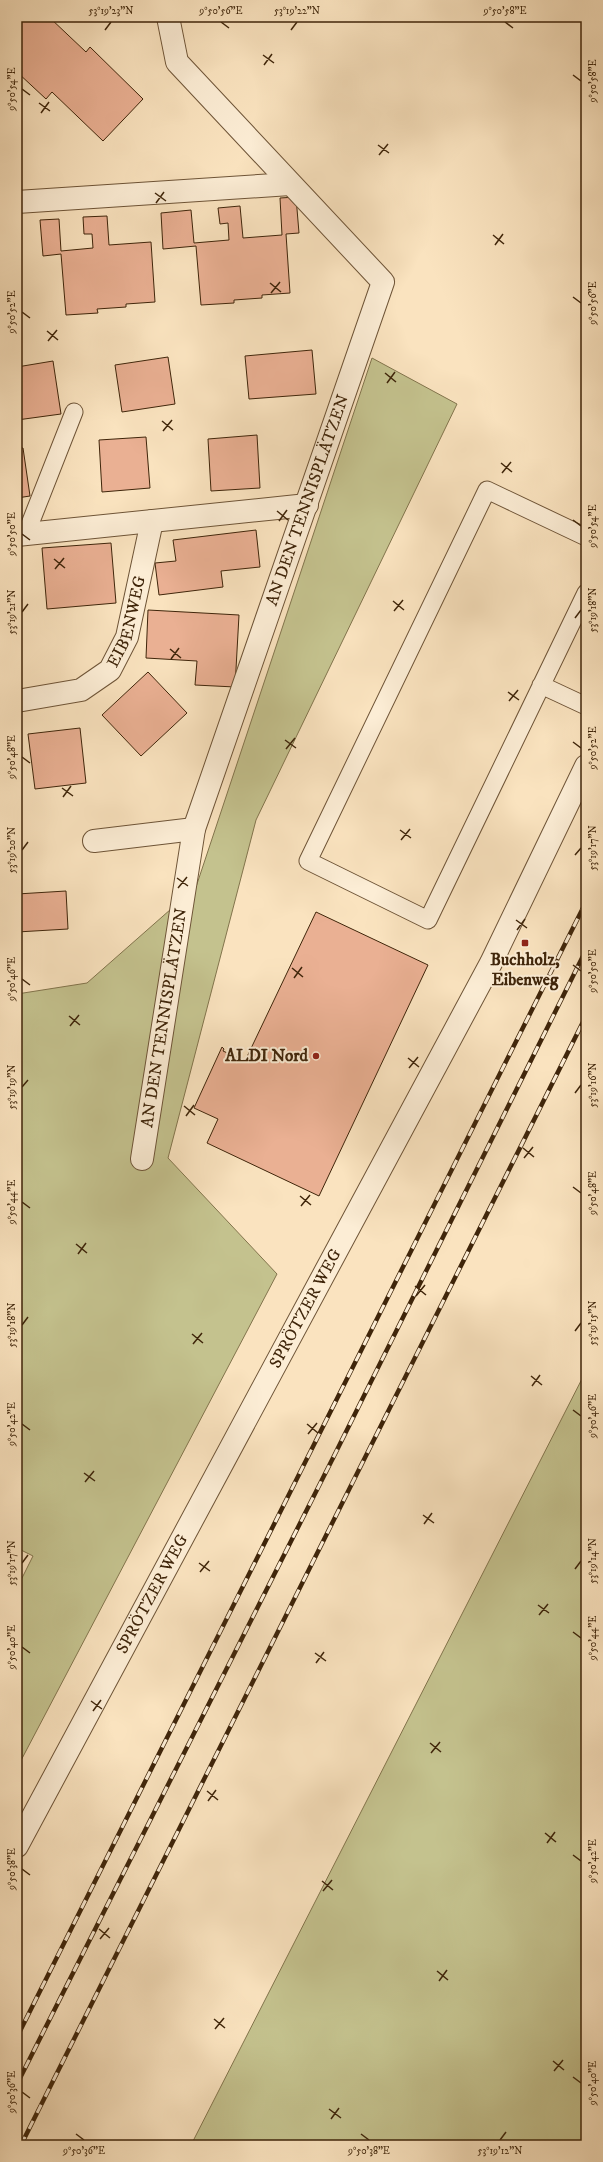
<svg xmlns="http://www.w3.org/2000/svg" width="603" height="2162" font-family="'IM FELL DW Pica',serif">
<rect width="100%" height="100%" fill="#fae3bf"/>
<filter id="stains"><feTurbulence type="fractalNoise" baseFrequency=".005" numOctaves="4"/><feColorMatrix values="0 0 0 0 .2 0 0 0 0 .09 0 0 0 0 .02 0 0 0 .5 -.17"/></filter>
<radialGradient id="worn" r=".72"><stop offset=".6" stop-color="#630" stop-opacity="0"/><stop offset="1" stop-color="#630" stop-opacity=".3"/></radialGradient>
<path fill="#c4c28e" stroke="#82744c" d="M 372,358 L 457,404 L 256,820 L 168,1158 L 277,1274 L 17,1768 L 17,1588 L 33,1556 L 17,1548 L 17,994 L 87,983 L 196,887 Z
M 586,1371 L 586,2145 L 191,2145 Z"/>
<path fill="#eab093" stroke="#3f250a" d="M 17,17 L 49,17 L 86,52 L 90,47 L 143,99 L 103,141 L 52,92 L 46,99 L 17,72 Z
M 296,197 L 299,233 L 286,234 L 290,293 L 262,295 L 262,298 L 234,300 L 234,303 L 201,305 L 196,246 L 163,249 L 161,213 L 191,210 L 194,243 L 229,240 L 228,223 L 220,224 L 218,208 L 240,206 L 243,238 L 282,235 L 280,198 Z
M 107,216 L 109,245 L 151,242 L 155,302 L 126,304 L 126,307 L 97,309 L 98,313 L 66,315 L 61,254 L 43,256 L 40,220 L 59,219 L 61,251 L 93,248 L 92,234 L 84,234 L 83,217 Z
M 312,350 L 316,394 L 249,399 L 245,356 Z
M 168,357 L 175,404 L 122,412 L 115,365 Z
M 53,361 L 61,414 L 17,420 L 17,367 Z
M 257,435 L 260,488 L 211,491 L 208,439 Z
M 146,437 L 150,488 L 102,492 L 99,440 Z
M 17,448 L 23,448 L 30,496 L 17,498 Z
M 256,530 L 260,567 L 221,571 L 223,587 L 159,595 L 155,563 L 176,561 L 173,540 Z
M 111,543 L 116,603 L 47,609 L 42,548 Z
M 17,564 L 21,564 L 21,620 L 17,620 Z
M 148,610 L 239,615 L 235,687 L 195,685 L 197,661 L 146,658 Z
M 148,672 L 187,713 L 141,756 L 102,715 Z
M 80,728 L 86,783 L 35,789 L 28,734 Z
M 66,891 L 68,929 L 17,932 L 17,894 Z
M 316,912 L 428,965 L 319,1196 L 207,1143 L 218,1119 L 194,1108 L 222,1047 L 224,1049 L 223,1051 L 245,1061 Z"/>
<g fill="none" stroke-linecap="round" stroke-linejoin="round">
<defs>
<path id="service" d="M 26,534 L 74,412
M 586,537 L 487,490 L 308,861 L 428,920 L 586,593
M 541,685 L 586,706"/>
<g id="minor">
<path d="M 17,202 L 290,184"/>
<path d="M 17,535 L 307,505"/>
<path id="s1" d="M 17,701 L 81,690 L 110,670 L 127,637 L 152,521"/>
<path d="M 94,841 L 194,829"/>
<path id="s2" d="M 142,1159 L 194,829 L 383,282 L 177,62 L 168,17"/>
</g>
<g id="tertiary">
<path id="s3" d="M 17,1846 L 491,963 L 586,766"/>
</g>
</defs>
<use href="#service" stroke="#6e5437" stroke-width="19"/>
<use href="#minor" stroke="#6e5437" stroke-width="24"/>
<use href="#tertiary" stroke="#6e5437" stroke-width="24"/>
<use href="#service" stroke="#fcedd5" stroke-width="17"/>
<use href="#minor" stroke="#fcedd5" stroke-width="22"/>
<use href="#tertiary" stroke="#fcedd5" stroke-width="22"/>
<defs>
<path id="rail" d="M 17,2037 L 586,902
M 17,2084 L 333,1458 L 586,950
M 21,2145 L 586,1016"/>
</defs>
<use href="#rail" stroke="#3f250a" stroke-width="4.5"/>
<use href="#rail" stroke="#fcedd5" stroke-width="3" stroke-dasharray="9" stroke-linecap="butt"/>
</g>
<path fill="none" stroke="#3f250a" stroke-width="1.5" d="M 221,22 L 229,28M 505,22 L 513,28M 105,30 L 111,22M 291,30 L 297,22M 263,55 L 274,63M 264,65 L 272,54M 573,75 L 581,81M 22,89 L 30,95M 39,103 L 50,111M 41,113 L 49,102M 378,145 L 389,153M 379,155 L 388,144M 155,193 L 166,201M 156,203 L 164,192M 493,235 L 504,244M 495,245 L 503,234M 270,283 L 281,292M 271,293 L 280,282M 573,297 L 581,303M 22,312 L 30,318M 47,331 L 58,340M 48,341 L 57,330M 385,373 L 396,382M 387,383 L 395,372M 162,421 L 173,430M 163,431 L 172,420M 501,463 L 512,472M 502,473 L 511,462M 277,511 L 288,520M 573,520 L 581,526M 279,521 L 287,510M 22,534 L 30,540M 54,559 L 65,568M 55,569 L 64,558M 393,601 L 404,610M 394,611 L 403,600M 22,612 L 28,604M 575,618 L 581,610M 170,649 L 181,658M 171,659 L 179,648M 508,692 L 519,700M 509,701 L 518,690M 285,740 L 296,748M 573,742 L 581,748M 286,749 L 295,738M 22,757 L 30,763M 62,788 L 73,796M 63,797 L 71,786M 400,830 L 411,838M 401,840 L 410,829M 22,850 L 28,842M 575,855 L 581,848M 177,878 L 188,886M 178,888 L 187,877M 516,920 L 527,928M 517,930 L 525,919M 573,965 L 581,971M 292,968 L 303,977M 294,978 L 302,967M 22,979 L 30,985M 69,1016 L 80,1025M 70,1026 L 79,1015M 408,1058 L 419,1067M 409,1068 L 418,1057M 22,1087 L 28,1080M 575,1093 L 581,1085M 184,1106 L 195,1115M 186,1116 L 194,1105M 523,1148 L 534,1157M 524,1158 L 533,1147M 573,1187 L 581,1193M 300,1196 L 311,1205M 22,1202 L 30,1208M 301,1206 L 310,1195M 76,1244 L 87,1253M 78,1254 L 86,1243M 415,1286 L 426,1295M 416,1296 L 425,1285M 22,1325 L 28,1317M 575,1331 L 581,1323M 192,1334 L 203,1343M 193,1344 L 202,1333M 531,1376 L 542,1385M 532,1386 L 540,1375M 573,1410 L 581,1416M 22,1424 L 30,1430M 307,1424 L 318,1433M 308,1434 L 317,1423M 84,1473 L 95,1481M 85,1482 L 94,1471M 423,1515 L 434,1523M 424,1524 L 432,1513M 22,1563 L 28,1555M 199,1563 L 210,1571M 575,1569 L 581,1561M 200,1572 L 209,1561M 538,1605 L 549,1613M 539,1615 L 548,1604M 573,1632 L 581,1638M 22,1647 L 30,1653M 315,1653 L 326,1661M 316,1663 L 324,1652M 91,1701 L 102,1709M 93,1711 L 101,1700M 430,1743 L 441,1752M 431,1753 L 440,1742M 207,1791 L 218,1800M 208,1801 L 216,1790M 545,1833 L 556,1842M 547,1843 L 555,1832M 573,1855 L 581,1861M 22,1869 L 30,1875M 322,1881 L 333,1890M 323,1891 L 332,1880M 99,1929 L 110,1938M 100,1939 L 109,1928M 437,1971 L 448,1980M 439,1981 L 447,1970M 214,2019 L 225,2028M 215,2029 L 224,2018M 553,2061 L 564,2070M 554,2071 L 563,2060M 573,2077 L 581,2083M 22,2092 L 30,2098M 329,2109 L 341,2118M 331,2119 L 339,2108M 76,2134 L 84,2140M 361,2134 L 369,2140M 500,2140 L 506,2132"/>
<g fill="#8f2418" stroke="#fcedd5" stroke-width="1.5">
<rect x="521" y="939" width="8" height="8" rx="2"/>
<circle cx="316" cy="1056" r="4"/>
</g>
<g text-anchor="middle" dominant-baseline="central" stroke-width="4" stroke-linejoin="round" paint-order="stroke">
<g font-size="17" fill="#3f250a" stroke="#fcedd5">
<text stroke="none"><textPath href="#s2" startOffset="682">AN DEN TENNISPLÄTZEN</textPath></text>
<text stroke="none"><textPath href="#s1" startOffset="152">EIBENWEG</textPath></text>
<text stroke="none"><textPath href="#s2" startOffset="143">AN DEN TENNISPLÄTZEN</textPath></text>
<text stroke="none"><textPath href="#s3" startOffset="610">SPRÖTZER WEG</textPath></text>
<text stroke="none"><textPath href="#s3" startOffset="286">SPRÖTZER WEG</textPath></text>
</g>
<g font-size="17" font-weight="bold" fill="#3f250a" stroke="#fcedd5">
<text x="525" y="960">Buchholz,<tspan x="525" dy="20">Eibenweg</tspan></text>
<text x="308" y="1056" text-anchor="end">ALDI Nord</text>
</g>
</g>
<rect width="603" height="2162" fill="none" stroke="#fae3bf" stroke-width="44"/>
<rect x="22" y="22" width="559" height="2118" fill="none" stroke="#3f250a" stroke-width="1.5"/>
<g font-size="10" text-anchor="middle" fill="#3f250a">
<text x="111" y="14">53°19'23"N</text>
<text x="221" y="14">9°50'56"E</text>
<text x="297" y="14">53°19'22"N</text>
<text x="505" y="14">9°50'58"E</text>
<text transform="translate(592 81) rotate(-90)" y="4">9°50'58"E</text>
<text transform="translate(11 89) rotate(-90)" y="4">9°50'54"E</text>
<text transform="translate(592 303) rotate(-90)" y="4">9°50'56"E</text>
<text transform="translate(11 312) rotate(-90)" y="4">9°50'52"E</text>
<text transform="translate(592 526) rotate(-90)" y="4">9°50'54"E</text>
<text transform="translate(11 534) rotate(-90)" y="4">9°50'50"E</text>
<text transform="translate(592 610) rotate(-90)" y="4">53°19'18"N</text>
<text transform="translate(11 612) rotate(-90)" y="4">53°19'21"N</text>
<text transform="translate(592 748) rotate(-90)" y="4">9°50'52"E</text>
<text transform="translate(11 757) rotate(-90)" y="4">9°50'48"E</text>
<text transform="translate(592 848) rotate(-90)" y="4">53°19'17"N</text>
<text transform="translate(11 850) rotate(-90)" y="4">53°19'20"N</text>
<text transform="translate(592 971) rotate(-90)" y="4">9°50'50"E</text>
<text transform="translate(11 979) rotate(-90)" y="4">9°50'46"E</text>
<text transform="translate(592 1085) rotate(-90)" y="4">53°19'16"N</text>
<text transform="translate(11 1087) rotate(-90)" y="4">53°19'19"N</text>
<text transform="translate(592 1193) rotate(-90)" y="4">9°50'48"E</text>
<text transform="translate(11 1202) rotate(-90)" y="4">9°50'44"E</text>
<text transform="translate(592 1323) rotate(-90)" y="4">53°19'15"N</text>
<text transform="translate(11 1325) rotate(-90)" y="4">53°19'18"N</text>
<text transform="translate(592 1416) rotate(-90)" y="4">9°50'46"E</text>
<text transform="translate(11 1424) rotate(-90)" y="4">9°50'42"E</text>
<text transform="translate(592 1561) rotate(-90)" y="4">53°19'14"N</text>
<text transform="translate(11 1563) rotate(-90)" y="4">53°19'17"N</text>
<text transform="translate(592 1638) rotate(-90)" y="4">9°50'44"E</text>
<text transform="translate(11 1647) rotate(-90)" y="4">9°50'40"E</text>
<text transform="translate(592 1861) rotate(-90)" y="4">9°50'42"E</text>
<text transform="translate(11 1869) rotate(-90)" y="4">9°50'38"E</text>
<text transform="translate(592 2083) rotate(-90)" y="4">9°50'40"E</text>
<text transform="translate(11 2092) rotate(-90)" y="4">9°50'36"E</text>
<text x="84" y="2154">9°50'36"E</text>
<text x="369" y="2154">9°50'38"E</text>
<text x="500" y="2154">53°19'12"N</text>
</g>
<rect width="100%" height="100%" filter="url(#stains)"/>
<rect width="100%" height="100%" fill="url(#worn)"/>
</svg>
